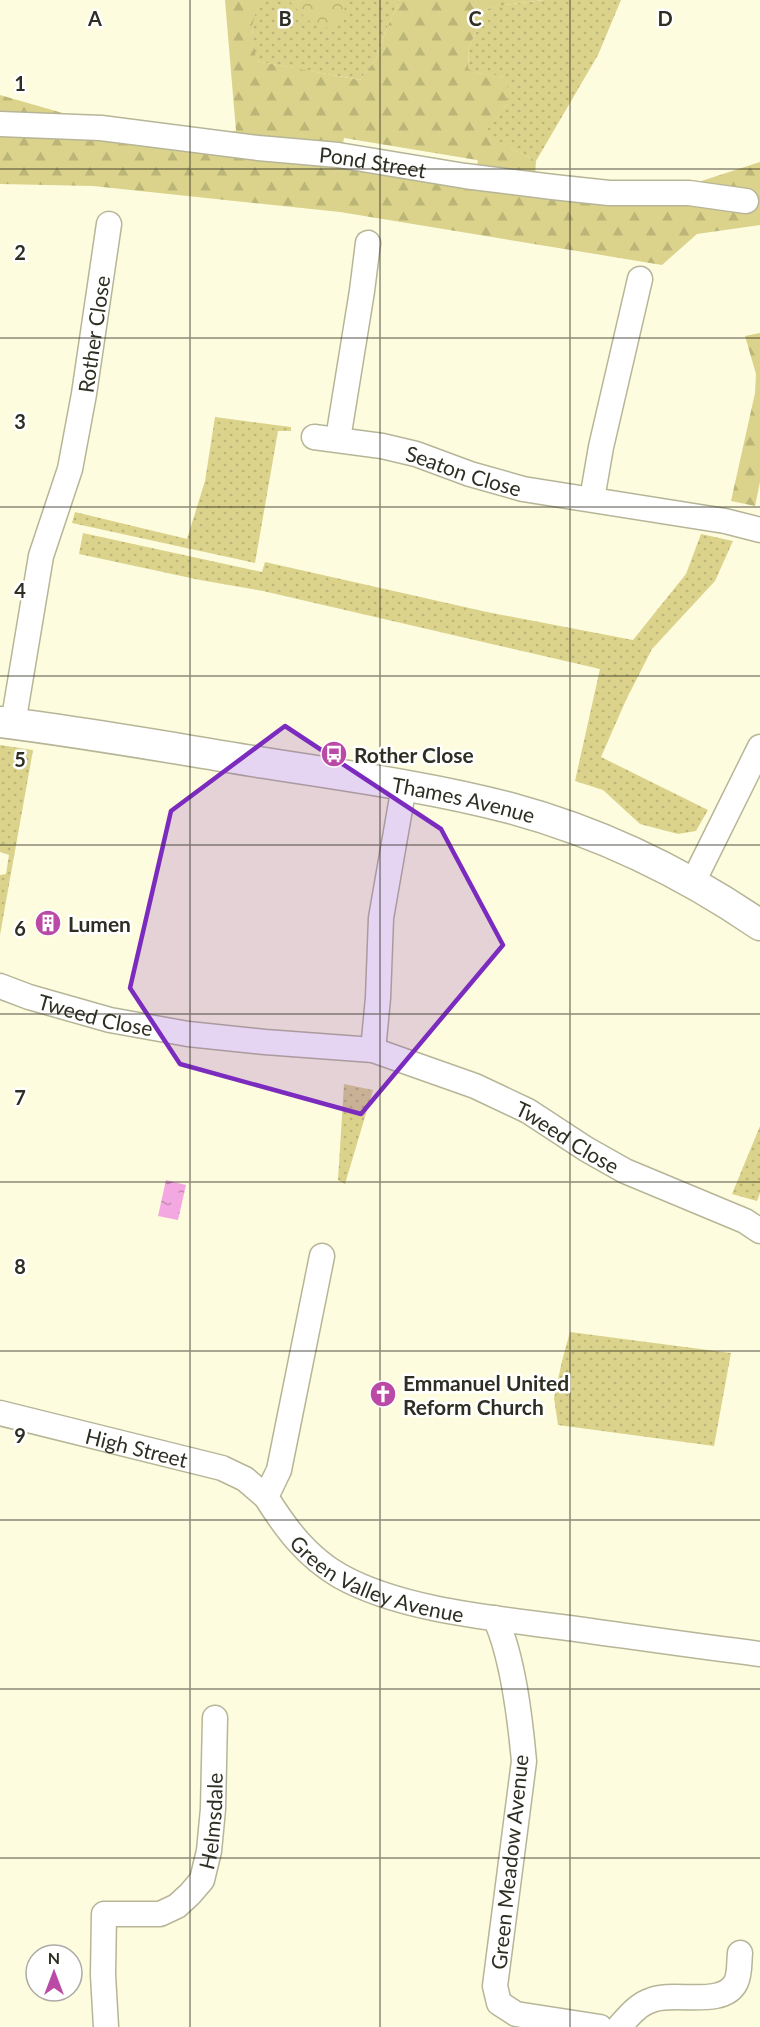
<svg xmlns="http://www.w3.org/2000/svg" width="760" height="2027" font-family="Lato,sans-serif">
<defs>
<pattern id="grass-dots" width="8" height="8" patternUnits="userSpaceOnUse" patternTransform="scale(1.5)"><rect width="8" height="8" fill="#dbd38b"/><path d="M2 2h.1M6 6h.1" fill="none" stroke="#bcb578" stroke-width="1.8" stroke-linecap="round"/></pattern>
<pattern id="forest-firs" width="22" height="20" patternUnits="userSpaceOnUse" patternTransform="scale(1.5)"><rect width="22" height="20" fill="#dbd38b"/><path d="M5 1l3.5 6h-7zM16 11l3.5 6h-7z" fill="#bcb578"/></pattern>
<pattern id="park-crowns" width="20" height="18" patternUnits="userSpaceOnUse" patternTransform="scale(1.5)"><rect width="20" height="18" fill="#dbd38b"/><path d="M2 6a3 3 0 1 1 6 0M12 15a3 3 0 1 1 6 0" fill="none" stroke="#bcb578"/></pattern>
<pattern id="water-ripples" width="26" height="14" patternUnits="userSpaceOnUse" patternTransform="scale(1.5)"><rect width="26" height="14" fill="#f3a8e1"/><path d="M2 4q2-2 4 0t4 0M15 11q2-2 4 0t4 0" fill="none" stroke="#c589b6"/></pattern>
</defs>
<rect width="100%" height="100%" fill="#fefcde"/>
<path fill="url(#grass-dots)" d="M 258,0 L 400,0 L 387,28 L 376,59 L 360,80 L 255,61 L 252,27 Z
M 544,0 L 621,0 L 598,55 L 536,161 L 483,134 L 507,104 L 503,77 L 472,72 L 468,68 L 469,47 L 487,9 L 496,6 Z
M 215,417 L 291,427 L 291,431 L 278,431 L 255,563 L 72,523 L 75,512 L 187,539 L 205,481 Z
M 83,533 L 262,572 L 265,562 L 487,612 L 633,640 L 686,574 L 701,534 L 733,541 L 715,581 L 652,649 L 626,700 L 601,757 L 708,810 L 696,831 L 678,834 L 640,824 L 603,790 L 575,781 L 600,669 L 263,591 L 200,580 L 79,554 Z
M 0,745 L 33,750 L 0,935 L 0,875 L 6,874 L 9,855 L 0,852 Z
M 344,1084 L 373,1090 L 345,1184 L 338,1180 Z
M 760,1126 L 760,1193 L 757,1201 L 732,1194 Z
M 570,1332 L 731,1353 L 714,1446 L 558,1425 L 554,1398 L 562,1361 Z"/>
<path fill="url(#forest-firs)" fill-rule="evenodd" d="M 225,0 L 259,0 L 252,27 L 256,61 L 360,80 L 376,59 L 387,28 L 400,0 L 544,0 L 497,6 L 487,9 L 469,47 L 468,68 C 478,78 497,70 508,81 L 507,104 L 484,134 L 536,161 L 535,177 L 652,197 L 760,162 L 760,225 L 697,234 L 662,265 L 340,212 L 93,186 L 0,184 L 0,95 L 66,114 L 87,135 L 231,144 L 222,131 L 236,131 ZM 344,138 L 477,160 L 478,161 L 476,169 L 342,150 Z
M 760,333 L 760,482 L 755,506 L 731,501 L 755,393 L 756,374 L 745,336 Z"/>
<path fill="url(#park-crowns)" d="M 288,0 L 344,0 C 346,8 344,15 338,22 C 320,40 301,12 288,0 Z"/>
<path fill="url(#water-ripples)" d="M 166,1180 L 186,1185 L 178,1220 L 158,1216 Z"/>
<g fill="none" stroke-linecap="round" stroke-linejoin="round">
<defs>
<g id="minor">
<path id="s1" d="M 0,124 L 101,128 L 258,148 L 338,155 L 465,176 L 553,187 L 609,193 L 689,193 L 746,201"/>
<path id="s2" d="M 314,437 L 382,446 L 416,454 L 470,474 L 523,489 L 725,521 L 760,530"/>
<path d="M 338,439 L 362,291 L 368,243"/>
<path d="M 592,499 L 601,447 L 640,279"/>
<path id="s3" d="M 13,724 L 41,556 L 70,469 L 84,394 L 109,224"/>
<path d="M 693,882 L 760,747"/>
<path id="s4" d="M 0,986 L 29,997 L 110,1020 L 188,1034 L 265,1042 L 373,1050 L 475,1086 L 528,1111 L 586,1149 L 625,1171 L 745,1221 L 760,1231"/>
<path d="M 373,1050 L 378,998 L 381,918 L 404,786"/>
<path id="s5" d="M 322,1256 L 279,1470 L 266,1497 C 286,1529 307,1557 340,1576 C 401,1610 492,1618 561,1627 C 627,1636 694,1646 760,1654"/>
<path id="s6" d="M 0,1413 L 222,1468 L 245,1479 L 266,1497"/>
<path d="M 495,1618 C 513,1656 520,1718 524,1761 L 495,1986 L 499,2003 L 516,2014 L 600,2027"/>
<path id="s7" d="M 106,2027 L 103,1975 L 104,1914 L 160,1914 L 177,1906 L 190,1894 L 202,1880 L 209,1851 L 213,1809 L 215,1718"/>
<path d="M 619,2027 C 628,2017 638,2004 652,2000 C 674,1991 724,2008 736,1982 C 740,1974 739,1962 740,1953"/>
</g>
<g id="tertiary">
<path id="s8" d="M 0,722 C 89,733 177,749 265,763 C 347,776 430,787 510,808 C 599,832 684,873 760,925"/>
</g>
</defs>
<use href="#minor" stroke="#b7b598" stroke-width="27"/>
<use href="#tertiary" stroke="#b7b598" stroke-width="33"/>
<use href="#minor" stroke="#fff" stroke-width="24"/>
<use href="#tertiary" stroke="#fff" stroke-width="30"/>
</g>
<path fill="#7b2cbf" fill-opacity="0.2" stroke="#7b2cbf" stroke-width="4.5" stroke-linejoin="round" d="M 285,726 L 441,829 L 503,945 L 361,1114 L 180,1064 L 130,988 L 171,811 Z"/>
<path fill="none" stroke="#2f2e23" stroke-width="1.5" stroke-opacity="0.55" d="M 190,0 L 190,2027M 380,0 L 380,2027M 570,0 L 570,2027M 0,169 L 760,169M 0,338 L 760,338M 0,507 L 760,507M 0,676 L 760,676M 0,845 L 760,845M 0,1014 L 760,1014M 0,1182 L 760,1182M 0,1351 L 760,1351M 0,1520 L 760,1520M 0,1689 L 760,1689M 0,1858 L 760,1858"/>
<defs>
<symbol id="bus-disc" viewBox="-11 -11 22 22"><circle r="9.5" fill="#bb4aa6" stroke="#fff"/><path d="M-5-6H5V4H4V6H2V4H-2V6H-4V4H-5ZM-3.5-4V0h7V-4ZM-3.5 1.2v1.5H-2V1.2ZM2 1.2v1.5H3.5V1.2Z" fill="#fff"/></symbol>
<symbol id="building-disc" viewBox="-11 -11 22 22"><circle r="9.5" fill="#bb4aa6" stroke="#fff"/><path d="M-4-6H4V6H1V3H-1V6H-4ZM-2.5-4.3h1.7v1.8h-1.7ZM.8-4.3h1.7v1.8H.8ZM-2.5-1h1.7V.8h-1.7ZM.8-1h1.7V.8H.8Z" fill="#fff"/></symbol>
<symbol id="church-disc" viewBox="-11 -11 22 22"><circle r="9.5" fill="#bb4aa6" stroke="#fff"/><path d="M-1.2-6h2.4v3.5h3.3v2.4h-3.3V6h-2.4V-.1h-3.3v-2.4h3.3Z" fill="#fff"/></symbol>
</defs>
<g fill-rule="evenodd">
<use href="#bus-disc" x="319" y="739" width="30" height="30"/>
<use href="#building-disc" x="33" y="908" width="30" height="30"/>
<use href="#church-disc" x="368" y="1379" width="30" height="30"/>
</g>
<g text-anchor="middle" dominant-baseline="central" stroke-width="5" stroke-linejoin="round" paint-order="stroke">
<g font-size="21" fill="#2f2e23" stroke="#fff">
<text stroke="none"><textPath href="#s1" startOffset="375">Pond Street</textPath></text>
<text stroke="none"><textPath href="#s3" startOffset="399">Rother Close</textPath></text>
<text stroke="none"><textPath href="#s2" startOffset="154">Seaton Close</textPath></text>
<text stroke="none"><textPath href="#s8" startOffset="470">Thames Avenue</textPath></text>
<text stroke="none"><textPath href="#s4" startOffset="100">Tweed Close</textPath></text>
<text stroke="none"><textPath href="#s4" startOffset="594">Tweed Close</textPath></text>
<text stroke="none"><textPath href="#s6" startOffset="141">High Street</textPath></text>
<text stroke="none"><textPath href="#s5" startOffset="393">Green Valley Avenue</textPath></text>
<text stroke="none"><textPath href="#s7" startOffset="284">Helmsdale</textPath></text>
<text transform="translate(509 1862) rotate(-84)">Green Meadow Avenue</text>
</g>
<g font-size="21" font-weight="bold" fill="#2f2e23" stroke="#fff" text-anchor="start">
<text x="354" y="754">Rother Close</text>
<text x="68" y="923">Lumen</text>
<text x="403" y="1382">Emmanuel United<tspan x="403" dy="24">Reform Church</tspan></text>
</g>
</g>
<g font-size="20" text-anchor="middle" font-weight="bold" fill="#2f2e23" stroke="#fff" stroke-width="5" stroke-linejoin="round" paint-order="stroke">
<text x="95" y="26">A</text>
<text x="285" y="26">B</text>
<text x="475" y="26">C</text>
<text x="665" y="26">D</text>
<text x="20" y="91">1</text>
<text x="20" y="260">2</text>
<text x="20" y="429">3</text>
<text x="20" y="598">4</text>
<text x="20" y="767">5</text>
<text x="20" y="936">6</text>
<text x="20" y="1105">7</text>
<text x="20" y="1274">8</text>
<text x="20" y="1443">9</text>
</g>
<g transform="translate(54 1973)"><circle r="28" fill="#ffffff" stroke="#acaba7" stroke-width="1.5"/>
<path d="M0-4.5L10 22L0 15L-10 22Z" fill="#bb4aa6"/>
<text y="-9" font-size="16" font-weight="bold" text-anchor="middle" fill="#2f2e23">N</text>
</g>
</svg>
